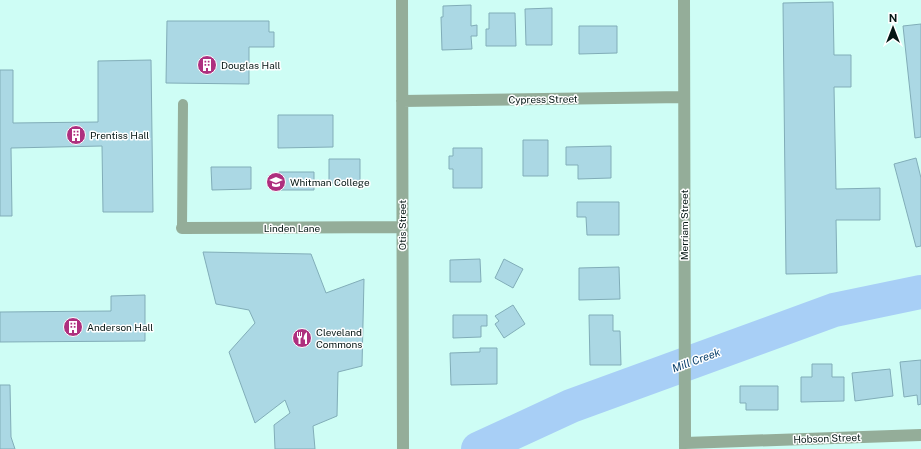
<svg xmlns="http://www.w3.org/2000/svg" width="921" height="449" font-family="'Public Sans',sans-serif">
<rect width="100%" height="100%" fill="#cefdf5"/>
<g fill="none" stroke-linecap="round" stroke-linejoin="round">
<path stroke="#a8cff6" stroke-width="34" d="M 478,449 L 571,406 L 834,310 L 921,292"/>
</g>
<path fill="#abd8e4" stroke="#81adb8" d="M 833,2 L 834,55 L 851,55 L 851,87 L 834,87 L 836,189 L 880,188 L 880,220 L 836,220 L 837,273 L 786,274 L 783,3 Z
M 471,5 L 471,26 L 477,25 L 477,36 L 471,36 L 472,49 L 442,50 L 441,17 L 443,17 L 443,6 Z
M 552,8 L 552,45 L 526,45 L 525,9 Z
M 489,13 L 515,13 L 516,46 L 486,46 L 486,29 L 489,29 Z
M 167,21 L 269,21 L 269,32 L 274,32 L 274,47 L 249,47 L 249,84 L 166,83 Z
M 921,24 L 921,137 L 915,138 L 903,26 Z
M 579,26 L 617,26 L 617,53 L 579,54 Z
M 151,60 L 153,212 L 103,212 L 102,146 L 11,148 L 12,216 L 0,216 L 0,70 L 13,70 L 13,123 L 98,122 L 98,61 Z
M 278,115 L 333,115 L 333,147 L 278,148 Z
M 523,140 L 548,140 L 548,176 L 523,176 Z
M 611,146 L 611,178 L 578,179 L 578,165 L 566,165 L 566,147 Z
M 453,148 L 482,148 L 482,188 L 453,188 L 453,169 L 449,169 L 449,156 L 453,156 Z
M 916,158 L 921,178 L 921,246 L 916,247 L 894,164 Z
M 329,159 L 360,159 L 360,183 L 329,183 Z
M 211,167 L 251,167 L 251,189 L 212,190 Z
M 279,172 L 314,172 L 314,190 L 279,190 Z
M 577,202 L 619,202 L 619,235 L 587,235 L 586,217 L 577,217 Z
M 203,252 L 311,254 L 326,293 L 364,279 L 362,366 L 338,372 L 337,416 L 313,426 L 315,449 L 275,449 L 274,425 L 290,413 L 285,400 L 255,423 L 229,352 L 255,323 L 249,310 L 216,304 Z
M 480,259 L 481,282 L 450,282 L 450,260 Z
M 504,259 L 523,269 L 513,288 L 495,278 Z
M 619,267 L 620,299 L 579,300 L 579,268 Z
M 145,295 L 145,341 L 0,342 L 0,312 L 111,311 L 111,296 Z
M 513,305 L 525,324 L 504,338 L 495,324 L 499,321 L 495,316 Z
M 453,315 L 487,315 L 487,326 L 481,326 L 481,337 L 453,338 Z
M 589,315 L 613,315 L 613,331 L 620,331 L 621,365 L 590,365 Z
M 480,348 L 497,348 L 497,384 L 451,385 L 450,353 L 480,352 Z
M 921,360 L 921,404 L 918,405 L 917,395 L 904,397 L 900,362 Z
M 812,364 L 832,364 L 832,377 L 844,377 L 844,401 L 801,402 L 801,377 L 812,377 Z
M 890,369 L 893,396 L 855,401 L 852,373 Z
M 0,385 L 10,385 L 11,437 L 15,449 L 0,449 Z
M 740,386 L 778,386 L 778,410 L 746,410 L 746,403 L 740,403 Z"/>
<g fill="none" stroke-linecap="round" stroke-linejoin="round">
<path stroke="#94ad99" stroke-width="10" d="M 182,228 L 183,104"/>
<path stroke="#94ad99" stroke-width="12" d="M 402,0 L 403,449
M 684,0 L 685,449
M 402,101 L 684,97
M 182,228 L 402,227
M 685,443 L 921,435"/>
</g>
<defs>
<symbol id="building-disc" viewBox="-11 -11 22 22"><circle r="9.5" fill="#ae2f7e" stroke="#fff"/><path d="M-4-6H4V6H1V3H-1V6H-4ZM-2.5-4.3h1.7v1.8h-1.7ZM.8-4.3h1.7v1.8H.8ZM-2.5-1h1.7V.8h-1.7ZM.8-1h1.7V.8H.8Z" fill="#fff"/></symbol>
<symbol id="university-disc" viewBox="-11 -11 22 22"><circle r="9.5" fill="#ae2f7e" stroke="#fff"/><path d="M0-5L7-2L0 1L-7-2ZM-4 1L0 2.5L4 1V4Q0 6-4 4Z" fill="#fff"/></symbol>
<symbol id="restaurant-disc" viewBox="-11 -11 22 22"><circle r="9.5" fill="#ae2f7e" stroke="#fff"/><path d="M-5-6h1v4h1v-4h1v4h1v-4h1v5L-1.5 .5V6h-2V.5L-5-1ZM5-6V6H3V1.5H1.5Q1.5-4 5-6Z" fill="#fff"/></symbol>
</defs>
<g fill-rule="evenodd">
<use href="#building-disc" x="196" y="54" width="22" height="22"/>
<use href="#building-disc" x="65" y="124" width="22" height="22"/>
<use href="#university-disc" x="265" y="171" width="22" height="22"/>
<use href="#building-disc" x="62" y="316" width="22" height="22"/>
<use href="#restaurant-disc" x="291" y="327" width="22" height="22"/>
</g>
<g text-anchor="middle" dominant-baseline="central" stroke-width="3" stroke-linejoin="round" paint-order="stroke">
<g font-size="10" fill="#051614" stroke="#fff" text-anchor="start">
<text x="221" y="65">Douglas Hall</text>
<text x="90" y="135">Prentiss Hall</text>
<text x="290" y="182">Whitman College</text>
<text x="87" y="327">Anderson Hall</text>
<text x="316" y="332">Cleveland<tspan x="316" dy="12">Commons</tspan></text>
</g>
<g font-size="10" fill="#051614" stroke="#fff">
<text transform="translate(543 99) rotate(-1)">Cypress Street</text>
<text transform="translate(402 225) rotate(-90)">Otis Street</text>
<text transform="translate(684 225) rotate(-90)">Merriam Street</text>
<text x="292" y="228">Linden Lane</text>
<text transform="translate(827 438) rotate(-2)">Hobson Street</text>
</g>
<g font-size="11" font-style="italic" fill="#0c426e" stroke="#fff">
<text transform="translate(696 360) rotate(-20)">Mill Creek</text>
</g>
</g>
<g transform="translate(893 28)" stroke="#ffffff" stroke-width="3" paint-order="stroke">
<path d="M0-3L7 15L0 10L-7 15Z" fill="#051614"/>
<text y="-6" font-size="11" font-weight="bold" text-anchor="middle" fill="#051614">N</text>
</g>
</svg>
